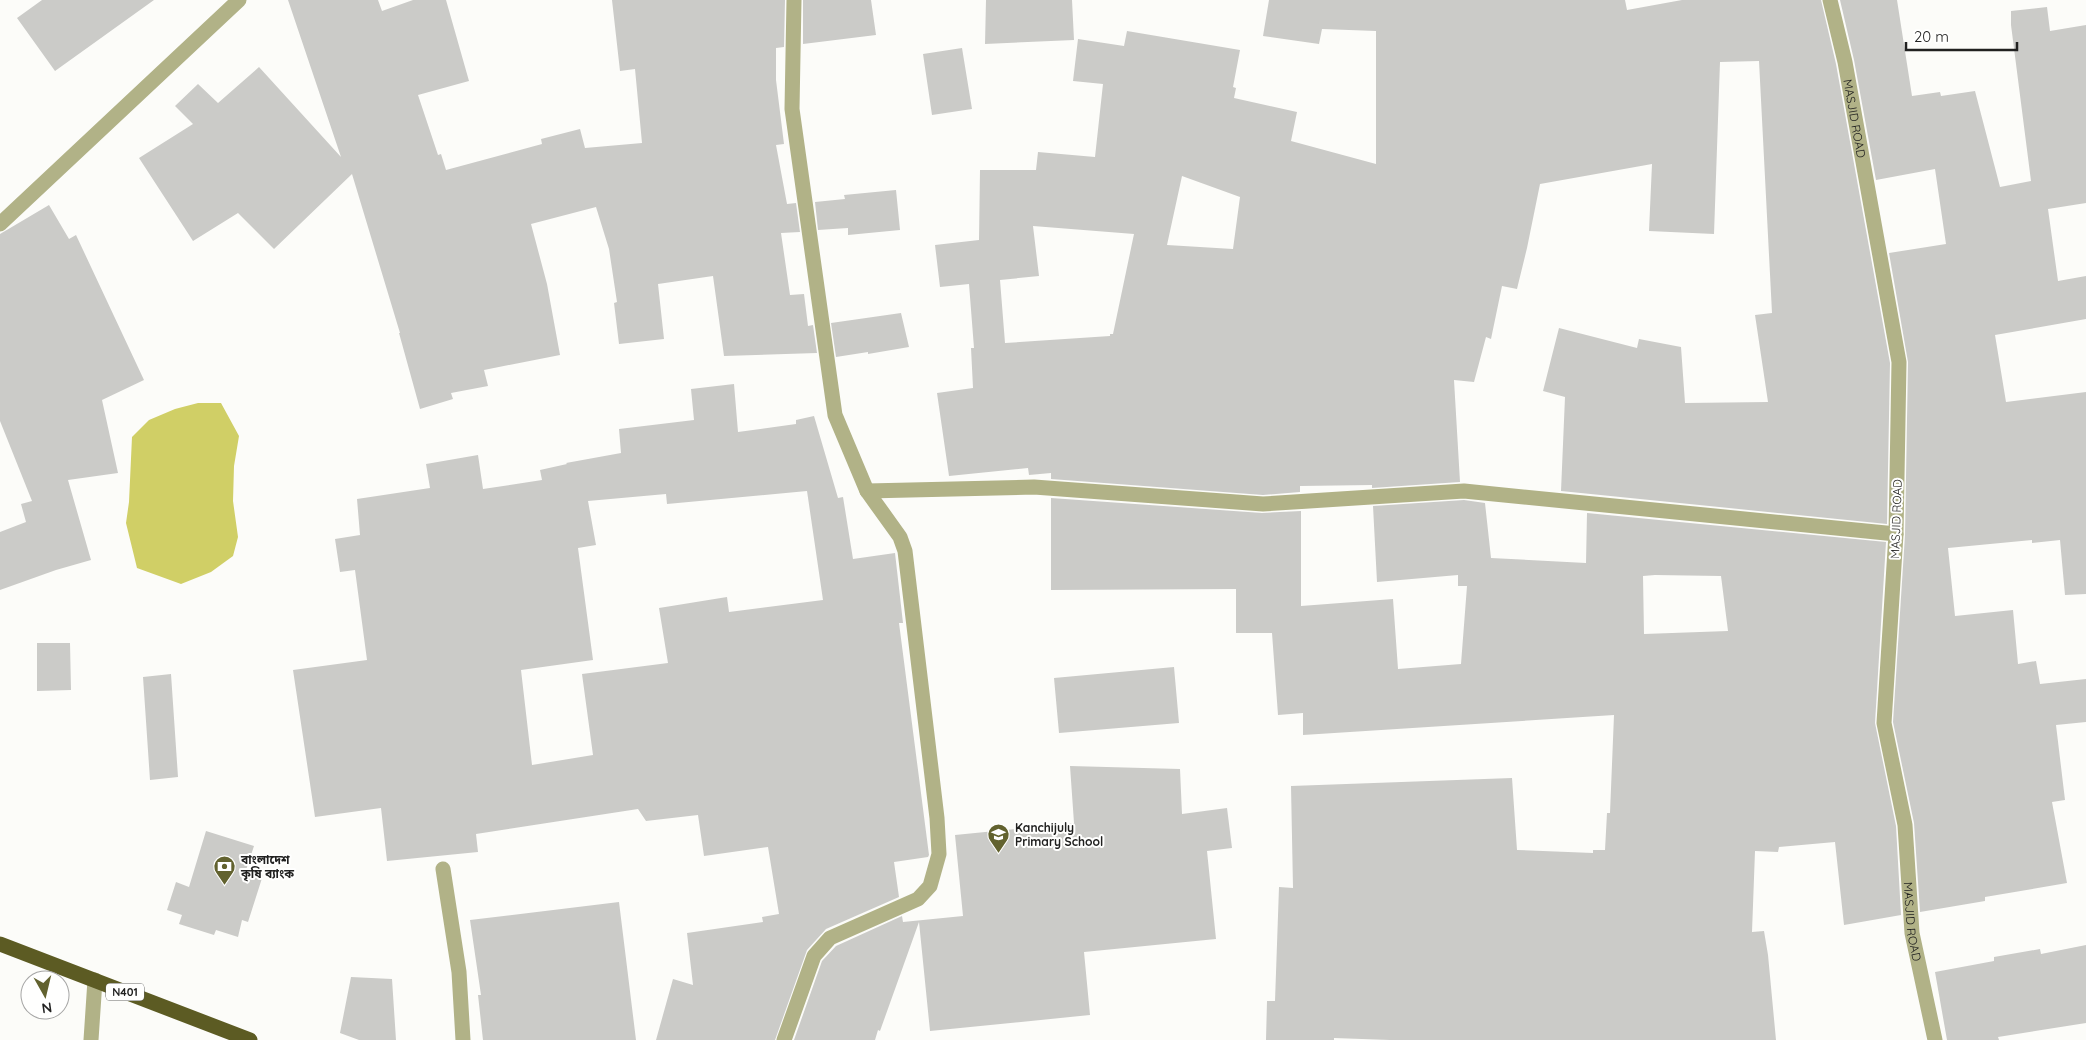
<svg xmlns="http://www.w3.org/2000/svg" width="2086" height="1040" font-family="Quicksand,'Noto Sans Bengali',sans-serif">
<rect width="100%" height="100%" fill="#fcfcf9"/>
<path fill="#d0cf66" d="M 198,403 L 221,403 L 239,436 L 234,466 L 233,501 L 238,537 L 233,556 L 211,572 L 181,584 L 137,568 L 126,523 L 129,502 L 132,437 L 149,420 L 175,409 Z"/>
<path fill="#cbcbc8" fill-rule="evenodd" d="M 42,0 L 154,0 L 55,71 L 17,18 Z
M 288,0 L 378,0 L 382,11 L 413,0 L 446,0 L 469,81 L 418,95 L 438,155 L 441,154 L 446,170 L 542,144 L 541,139 L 580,129 L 585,148 L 642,143 L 635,69 L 620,71 L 612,0 L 785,0 L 784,47 L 776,48 L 776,80 L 784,144 L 776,145 L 787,204 L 796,203 L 800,232 L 781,233 L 790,295 L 804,294 L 808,326 L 813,325 L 817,353 L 724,356 L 713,276 L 658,284 L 664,339 L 619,344 L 614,303 L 617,302 L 609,249 L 596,207 L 531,224 L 547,284 L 560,355 L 484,370 L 488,386 L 451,393 L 453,399 L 420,409 L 399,333 L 400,333 L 352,174 L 274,249 L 238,213 L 193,241 L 139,158 L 193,124 L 175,106 L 198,84 L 218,103 L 259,67 L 341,157 Z
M 803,0 L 871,0 L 876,35 L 803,44 Z
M 986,0 L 1072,0 L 1074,40 L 985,44 Z
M 1269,0 L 1625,0 L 1627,10 L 1682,0 L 1821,0 L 1836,64 L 1890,363 L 1887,524 L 1561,491 L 1565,397 L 1543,391 L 1559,328 L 1637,348 L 1639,339 L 1681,347 L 1685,403 L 1768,402 L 1755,315 L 1772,313 L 1759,61 L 1720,62 L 1714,234 L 1649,231 L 1652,164 L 1540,184 L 1527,248 L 1517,289 L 1502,286 L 1491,339 L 1486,337 L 1474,382 L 1454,380 L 1460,482 L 1372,488 L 1372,485 L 1300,486 L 1300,492 L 1263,495 L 1051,479 L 1051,473 L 1029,475 L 1028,468 L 949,476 L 937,393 L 973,388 L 971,348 L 974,348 L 969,284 L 940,287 L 935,245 L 979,240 L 980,170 L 1036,170 L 1038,152 L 1095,157 L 1103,84 L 1073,81 L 1078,39 L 1124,46 L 1127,31 L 1240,50 L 1233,87 L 1236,88 L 1234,98 L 1297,112 L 1291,141 L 1376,164 L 1376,31 L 1322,29 L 1319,44 L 1263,36 ZM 1182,176 L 1240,197 L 1233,249 L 1167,245 ZM 1033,226 L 1134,234 L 1113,334 L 1110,334 L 1110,336 L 1005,343 L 1000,280 L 1039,276 Z
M 1840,0 L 1897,0 L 1912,96 L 1940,92 L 1941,96 L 1975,91 L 2000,187 L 2031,181 L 2011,25 L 2011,11 L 2047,7 L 2050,31 L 2086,25 L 2086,203 L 2048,209 L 2058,281 L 2086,276 L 2086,319 L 1995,335 L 2006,402 L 2086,392 L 2086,594 L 2065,595 L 2060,540 L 2032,543 L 2032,540 L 1948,548 L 1955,616 L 2013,610 L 2018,664 L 2036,661 L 2040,684 L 2086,679 L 2086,722 L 2056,725 L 2065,800 L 2052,802 L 2067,883 L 1985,897 L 1985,901 L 1920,912 L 1914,823 L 1893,722 L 1905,535 L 1908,362 L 1889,253 L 1946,244 L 1935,169 L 1876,180 L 1854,60 Z
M 962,48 L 972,109 L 932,115 L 923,54 Z
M 896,190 L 900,230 L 848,235 L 848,228 L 818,230 L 815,202 L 845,199 L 844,195 Z
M 49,205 L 69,239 L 76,235 L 144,380 L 102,400 L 118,473 L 68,480 L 91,560 L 56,570 L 0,590 L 0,532 L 26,522 L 21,504 L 32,501 L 0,421 L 0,234 Z
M 901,313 L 909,347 L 868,354 L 868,352 L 836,357 L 831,323 Z
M 734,384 L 738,432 L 796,424 L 796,420 L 814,416 L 838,498 L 843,497 L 853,559 L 895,553 L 903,623 L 899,623 L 929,855 L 928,857 L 894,862 L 899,897 L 826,929 L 807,950 L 775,1040 L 656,1040 L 673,979 L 693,985 L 687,933 L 763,922 L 762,917 L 779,914 L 768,847 L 704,856 L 698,815 L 646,821 L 638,809 L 476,834 L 478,852 L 387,861 L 381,808 L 315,817 L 293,670 L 367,660 L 355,570 L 340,572 L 335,539 L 360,535 L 357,499 L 430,488 L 426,464 L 478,455 L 483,489 L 542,480 L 540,470 L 567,464 L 566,463 L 621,453 L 619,429 L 694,420 L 691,389 ZM 807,491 L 823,600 L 729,612 L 727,597 L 659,608 L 668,663 L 582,674 L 593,755 L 532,765 L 521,670 L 593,660 L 578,548 L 596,545 L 588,501 L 666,494 L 667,504 Z
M 1051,498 L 1262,513 L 1301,511 L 1301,606 L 1393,599 L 1398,669 L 1461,664 L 1467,586 L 1458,586 L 1458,575 L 1377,582 L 1373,506 L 1464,500 L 1485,503 L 1491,558 L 1586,563 L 1587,513 L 1886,542 L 1875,723 L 1896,826 L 1901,915 L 1844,925 L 1835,842 L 1779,847 L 1778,852 L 1755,851 L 1752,932 L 1764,931 L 1768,955 L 1776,1040 L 1390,1040 L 1334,1038 L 1334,1040 L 1266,1040 L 1267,1001 L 1275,1001 L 1279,887 L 1293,888 L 1291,786 L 1512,778 L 1517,850 L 1593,853 L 1593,850 L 1605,850 L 1607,813 L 1610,813 L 1614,715 L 1303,735 L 1303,713 L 1278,715 L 1272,633 L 1236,633 L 1236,589 L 1051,590 ZM 1655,575 L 1721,576 L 1728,631 L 1644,634 L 1643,576 Z
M 37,643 L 70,643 L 71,690 L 37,691 Z
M 1174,667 L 1179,723 L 1059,733 L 1054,678 Z
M 171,674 L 178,777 L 150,780 L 143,677 Z
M 1070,766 L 1180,769 L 1182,814 L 1227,808 L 1232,848 L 1207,851 L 1216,939 L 1084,952 L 1090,1015 L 930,1031 L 919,922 L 880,1031 L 878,1030 L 875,1040 L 794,1040 L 822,961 L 836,946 L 902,916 L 903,922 L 963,916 L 955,835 L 1074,823 Z
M 206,831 L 254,846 L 246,870 L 263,875 L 248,922 L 242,920 L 238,937 L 216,930 L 214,935 L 179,924 L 182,915 L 167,910 L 176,882 L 189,887 Z
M 619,902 L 636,1040 L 483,1040 L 478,995 L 481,995 L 470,920 Z
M 2086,945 L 2086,1023 L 1998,1037 L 1999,1040 L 1947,1040 L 1935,972 L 1994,961 L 1994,957 L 2040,949 L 2041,954 Z
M 351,977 L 392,979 L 396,1040 L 359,1040 L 340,1033 Z"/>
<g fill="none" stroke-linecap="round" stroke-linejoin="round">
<g stroke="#b1b287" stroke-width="15">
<path id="s1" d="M 1830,0 L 1845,62 L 1899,362 L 1896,534 L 1884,723 L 1905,825 L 1912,933 L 1935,1040"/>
<path d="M 0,224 L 239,0"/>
<path d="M 867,491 L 1034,487 L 1263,504 L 1464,491 L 1896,534"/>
<path d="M 443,869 L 459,972 L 463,1040"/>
<path d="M 91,1040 L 95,980"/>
<path d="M 784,1040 L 814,956 L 830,938 L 918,899 L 930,886 L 939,854 L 937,818 L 905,551 L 900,537 L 867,491 L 835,415 L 792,109 L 794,0"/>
</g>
<path stroke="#5c5b23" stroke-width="15" d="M 0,944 L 250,1040"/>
</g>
<defs>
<symbol id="school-pin" viewBox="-11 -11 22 30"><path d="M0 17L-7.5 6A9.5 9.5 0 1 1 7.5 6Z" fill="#62622f" stroke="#fffffe"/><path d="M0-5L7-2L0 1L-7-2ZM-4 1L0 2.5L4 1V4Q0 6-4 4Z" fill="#fff"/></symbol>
<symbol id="bank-pin" viewBox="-11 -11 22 30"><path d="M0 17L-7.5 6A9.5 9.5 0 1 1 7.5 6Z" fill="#62622f" stroke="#fffffe"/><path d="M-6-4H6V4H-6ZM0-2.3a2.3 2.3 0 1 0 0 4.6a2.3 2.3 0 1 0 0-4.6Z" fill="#fff"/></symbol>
</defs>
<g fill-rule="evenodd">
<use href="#school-pin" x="986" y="822" width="25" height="34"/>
<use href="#bank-pin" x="212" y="854" width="25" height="34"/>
</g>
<g text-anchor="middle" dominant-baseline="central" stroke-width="4" stroke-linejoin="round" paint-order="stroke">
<rect fill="#fffffe" stroke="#646463" stroke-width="1" x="106" y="983.5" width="38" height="17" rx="4"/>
<g font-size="11" font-weight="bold" fill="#212120">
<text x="125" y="992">N401</text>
</g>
<g font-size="12" fill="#212120" stroke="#fffffe">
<text stroke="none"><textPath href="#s1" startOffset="121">MASJID ROAD</textPath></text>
<text transform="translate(1896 519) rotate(-88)">MASJID ROAD</text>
<text stroke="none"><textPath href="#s1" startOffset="931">MASJID ROAD</textPath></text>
</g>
<g font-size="12" font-weight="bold" fill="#212120" stroke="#fffffe" text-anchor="start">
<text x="1015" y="827">Kanchijuly<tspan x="1015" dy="14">Primary School</tspan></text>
<text x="241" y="859">বাংলাদেশ<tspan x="241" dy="14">কৃষি ব্যাংক</tspan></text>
</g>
</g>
<g transform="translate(45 995) rotate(172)"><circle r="24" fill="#fffffe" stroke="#a6a6a5"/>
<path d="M0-4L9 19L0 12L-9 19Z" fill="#62622f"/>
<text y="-8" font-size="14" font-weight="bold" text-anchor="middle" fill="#212120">N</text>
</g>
<path d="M1906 42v8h111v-8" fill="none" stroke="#212120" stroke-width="2.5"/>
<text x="1914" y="42" font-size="15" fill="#212120" stroke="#fffffe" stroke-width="4" paint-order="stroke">20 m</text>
</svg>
